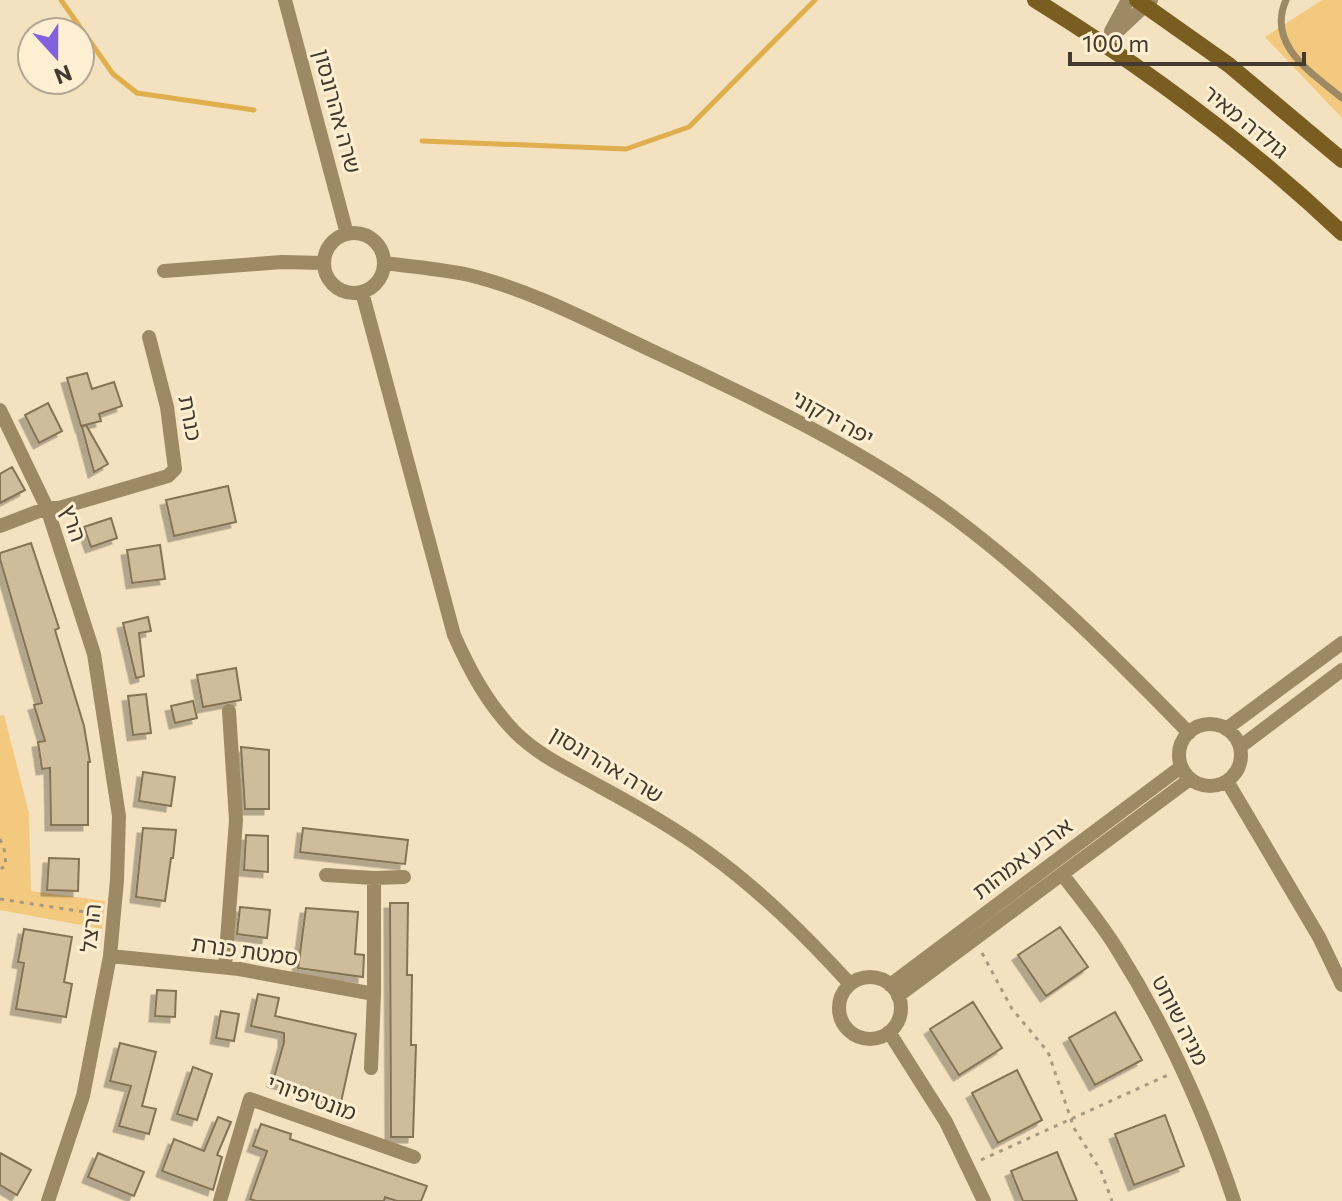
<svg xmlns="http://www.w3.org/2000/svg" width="1342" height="1201" font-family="Commissioner,'Noto Sans Hebrew',sans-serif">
<defs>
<filter id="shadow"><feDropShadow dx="-5.5" dy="5.5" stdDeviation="0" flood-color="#0004"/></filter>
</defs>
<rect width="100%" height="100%" fill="#f4e1bf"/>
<path fill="#f2c97f" d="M 1322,0 L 1342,0 L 1342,118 L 1265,37 Z
M 4,715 L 29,813 L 31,891 L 105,901 L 102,929 L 0,910 L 0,716 Z"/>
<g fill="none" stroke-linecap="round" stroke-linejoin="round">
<path stroke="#dfae4d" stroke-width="5" d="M 61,0 L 113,74 L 137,93 L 254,110
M 422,141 L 626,149 L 689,127 L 815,0"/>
</g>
<path fill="#cfbc9b" stroke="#847354" stroke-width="2" filter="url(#shadow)" d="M 87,373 L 92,389 L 114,382 L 122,406 L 99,414 L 101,421 L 81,426 L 67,378 Z
M 48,403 L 62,431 L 39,443 L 25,415 Z
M 86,425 L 108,464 L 94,472 L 82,427 Z
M 12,467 L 25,490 L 0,503 L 0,474 Z
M 228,486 L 236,522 L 174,536 L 166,500 Z
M 111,518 L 117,538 L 91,547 L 84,527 Z
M 31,543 L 59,628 L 55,630 L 84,726 L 90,762 L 88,762 L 88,825 L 51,825 L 50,768 L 42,769 L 38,742 L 45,741 L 34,705 L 42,703 L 0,559 L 0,553 Z
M 160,545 L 165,579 L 132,583 L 127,550 Z
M 148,617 L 151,631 L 139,633 L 144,676 L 136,678 L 123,623 Z
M 236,668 L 241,700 L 203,707 L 197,675 Z
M 146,694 L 151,733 L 133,735 L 128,696 Z
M 193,701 L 197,718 L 175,723 L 171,706 Z
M 241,747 L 269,750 L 269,809 L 245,809 Z
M 143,772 L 175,777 L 171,806 L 139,801 Z
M 143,828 L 176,830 L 173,858 L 171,858 L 165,901 L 136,897 Z
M 303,828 L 408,840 L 405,864 L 300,852 Z
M 246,835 L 268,836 L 268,872 L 244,870 Z
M 49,858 L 79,859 L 78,891 L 47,890 Z
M 390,903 L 408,903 L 407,975 L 412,975 L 411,1045 L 416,1045 L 413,1137 L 391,1137 Z
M 240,907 L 270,910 L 267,938 L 237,934 Z
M 306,908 L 358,912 L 355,954 L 364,955 L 363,977 L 298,968 Z
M 1060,927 L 1088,967 L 1046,996 L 1018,955 Z
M 24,929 L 72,937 L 64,982 L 72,984 L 66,1017 L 16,1009 L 24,963 L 18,962 Z
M 157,990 L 176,991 L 175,1017 L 155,1016 Z
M 258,994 L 279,998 L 275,1016 L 356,1034 L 341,1102 L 273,1081 L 284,1042 L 284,1033 L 251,1026 Z
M 973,1002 L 1002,1048 L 959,1075 L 930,1029 Z
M 221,1011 L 239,1014 L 234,1041 L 216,1038 Z
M 1115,1012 L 1142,1060 L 1095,1085 L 1069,1038 Z
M 120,1043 L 156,1052 L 142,1106 L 156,1109 L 149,1134 L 119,1126 L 131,1086 L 110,1081 Z
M 193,1067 L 212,1074 L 197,1120 L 177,1114 Z
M 1017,1070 L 1042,1120 L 998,1143 L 972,1093 Z
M 1165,1115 L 1184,1166 L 1134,1185 L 1115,1134 Z
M 218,1117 L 231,1122 L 217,1155 L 222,1157 L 213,1190 L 162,1171 L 174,1139 L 204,1151 Z
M 261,1124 L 291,1134 L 290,1139 L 427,1186 L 421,1201 L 397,1201 L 385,1197 L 384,1201 L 256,1201 L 250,1199 L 267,1151 L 253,1146 Z
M 1057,1152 L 1077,1201 L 1023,1201 L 1011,1171 Z
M 0,1153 L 31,1170 L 17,1195 L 0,1185 Z
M 98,1153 L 144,1172 L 134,1196 L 88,1177 Z"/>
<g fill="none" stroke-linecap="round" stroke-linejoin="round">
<path stroke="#a79980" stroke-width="3" stroke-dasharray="4 6" stroke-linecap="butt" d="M 0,839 L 4,848 L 6,866 L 0,869
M 0,899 L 98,914
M 982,953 L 1012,1009 L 1048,1052 L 1074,1128 L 1101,1171 L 1112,1201
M 981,1160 L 1170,1074"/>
<path stroke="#9d8964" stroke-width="7" d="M 1286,0 C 1266,45 1312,73 1342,98"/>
<path stroke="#9d8964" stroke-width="14" d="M 285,0 L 347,234
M 1111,31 L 1128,0
M 1104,44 L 1151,0
M324 263a30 30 0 1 1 60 0a30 30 0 1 1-60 0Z
M 385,263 C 413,267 441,269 469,275 C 535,291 598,326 659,354 C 762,402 865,451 956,519 C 1041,583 1115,657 1189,733
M 164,271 L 282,262 L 324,263
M 362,292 L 454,635 C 470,671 487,703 515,732 C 539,756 569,769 597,785 C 634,805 673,827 707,852 C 760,890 806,936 850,984
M 0,410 L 47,508 L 94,654 L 119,816 L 117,880 L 110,956 L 83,1096 L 48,1201
M 0,526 L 47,508 L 59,508 L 168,476 L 175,469 L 167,407 L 149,337
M1179 755a31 31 0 1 1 62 0a31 31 0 1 1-62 0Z
M 1226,729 L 1342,643
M 1240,747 L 1342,670
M 1227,781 L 1319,937 L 1342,985
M 1062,874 C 1080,898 1101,923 1117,949 C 1166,1027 1205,1113 1234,1201
M 326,875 L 374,878 L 374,994
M 374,878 L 404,877
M 110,956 L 239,969 L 374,994 L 371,1068
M 225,967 L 236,820 L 229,711
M839 1008a31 31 0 1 1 62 0a31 31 0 1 1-62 0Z
M 890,985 L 1181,767
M 898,996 L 1190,779
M 889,1032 L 946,1122 L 984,1201
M 220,1201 L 250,1099 L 414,1157"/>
<path stroke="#7a5d20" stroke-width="16" d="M 1035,0 C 1145,68 1248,144 1342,233
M 1137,0 L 1229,65 L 1342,160"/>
</g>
<g text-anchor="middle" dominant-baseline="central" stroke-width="6" stroke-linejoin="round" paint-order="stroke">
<g font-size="22" fill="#423b2d" stroke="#feefd3">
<text transform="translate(338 111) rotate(75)">שרה אהרונסון</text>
<text transform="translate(1246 121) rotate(39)">גולדה מאיר</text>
<text transform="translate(833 417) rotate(29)">יפה ירקוני</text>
<text transform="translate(191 418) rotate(79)">כנרת</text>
<text transform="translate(74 523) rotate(71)">הרץ</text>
<text transform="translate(607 764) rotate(31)">שרה אהרונסון</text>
<text transform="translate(1022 858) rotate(-37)">ארבע אמהות</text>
<text transform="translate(90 928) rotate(-84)">הרצל</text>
<text transform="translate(245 950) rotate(8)">סמטת כנרת</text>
<text transform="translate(1181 1020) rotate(63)">מניה שוחט</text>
<text transform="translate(312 1097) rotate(20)">מונטיפיורי</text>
</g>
</g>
<g transform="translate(56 56) rotate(159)"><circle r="38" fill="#feefd3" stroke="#b3a791" stroke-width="2"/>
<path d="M0-6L14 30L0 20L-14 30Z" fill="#8161dc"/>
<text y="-12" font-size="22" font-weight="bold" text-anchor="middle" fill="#423b2d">N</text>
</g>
<path d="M1070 52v12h234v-12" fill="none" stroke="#423b2d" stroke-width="4"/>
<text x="1082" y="52" font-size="24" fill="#423b2d" stroke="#feefd3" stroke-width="6" paint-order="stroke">100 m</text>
</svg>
